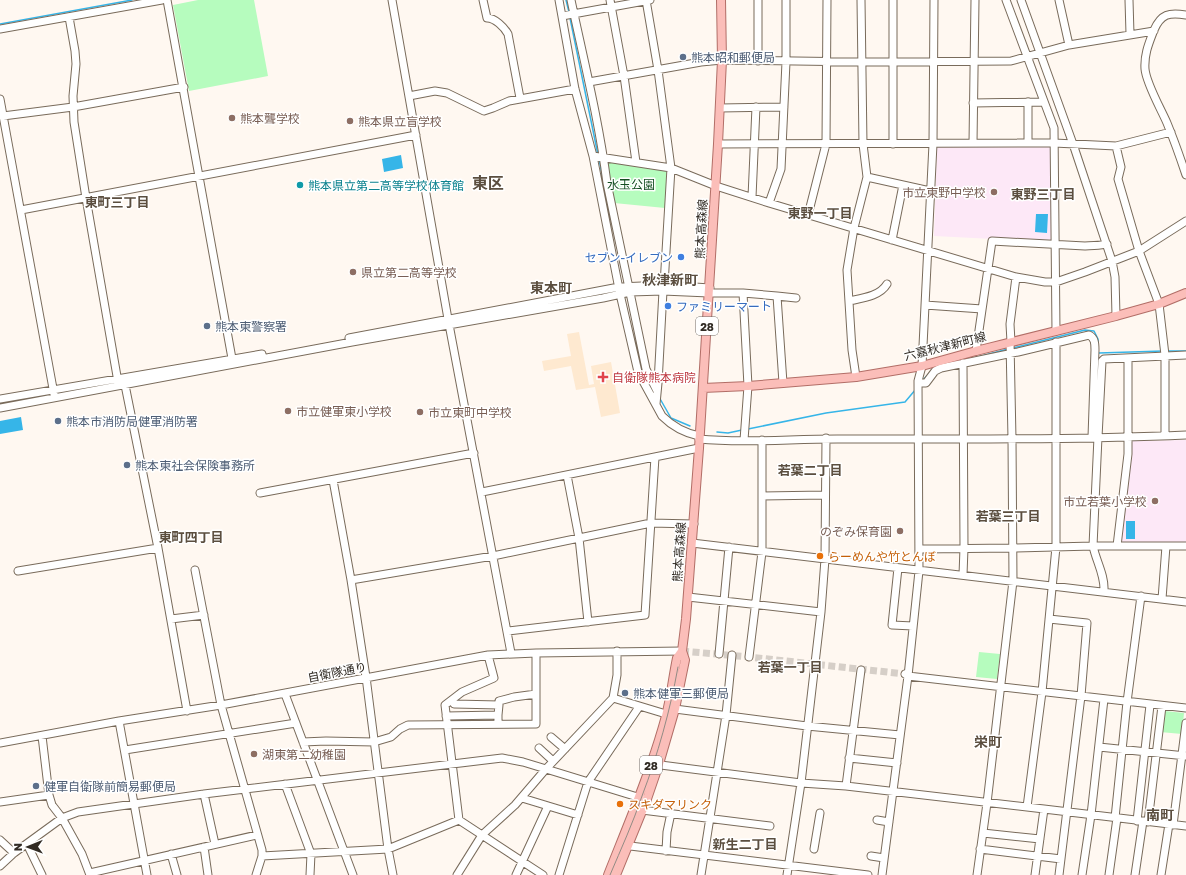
<svg xmlns="http://www.w3.org/2000/svg" width="1186" height="875" font-family="'Golos Text','Noto Sans JP',sans-serif">
<rect width="100%" height="100%" fill="#fff8f1"/>
<path fill="#fee9d0" d="M 579,332 L 589,385 L 594,384 L 591,366 L 611,362 L 620,413 L 601,417 L 595,387 L 576,390 L 571,366 L 544,371 L 542,361 L 571,356 L 567,334 Z"/>
<path fill="#fde8f7" d="M 939,146 L 1050,146 L 1052,147 L 1053,240 L 1052,242 L 934,236 L 937,148 Z
M 1186,440 L 1186,544 L 1122,544 L 1120,542 L 1131,441 Z"/>
<path fill="#b6fcbe" d="M 198,0 L 254,0 L 268,76 L 189,91 L 173,5 Z
M 609,161 L 667,170 L 666,206 L 665,208 L 614,203 L 607,162 Z
M 979,652 L 1000,654 L 997,679 L 976,677 Z
M 1165,711 L 1184,713 L 1182,734 L 1160,732 Z"/>
<path fill="#36b5e8" d="M 401,155 L 403,168 L 384,172 L 382,159 Z
M 1036,214 L 1048,214 L 1047,233 L 1035,232 Z
M 21,417 L 23,430 L 0,434 L 0,421 Z
M 1126,521 L 1135,521 L 1135,539 L 1126,539 Z"/>
<g fill="none" stroke-linecap="round" stroke-linejoin="round">
<path stroke="#36b5e8" stroke-width="1.5" d="M 566,0 L 569,12
M 570,18 L 598,155
M 0,24 L 132,0
M 599,159 L 602,174
M 1013,348 L 1085,330 L 1094,331 L 1098,339 L 1098,365
M 1167,351 L 1186,351
M 1099,353 L 1163,351
M 974,358 L 1008,349
M 641,362 L 643,372 L 647,379
M 923,380 L 934,368
M 659,397 L 671,418 L 690,426
M 748,429 L 826,413 L 905,402 L 916,389
M 717,432 L 728,433 L 742,430"/>
<path stroke="#d6cfc8" stroke-width="7" stroke-dasharray="7 3.5" stroke-linecap="butt" d="M 682,651 L 749,657 L 905,674"/>
<defs>
<path id="minor" d="M 167,0 L 233,364
M 392,0 L 448,319 L 511,653
M 483,0 L 487,18 C 495,18 504,27 508,34 L 520,98
M 559,0 L 575,89 L 593,156 L 620,294 L 638,372 L 662,416 C 672,426 685,433 699,436
M 571,0 C 584,61 599,121 607,183 L 646,369 L 657,391
M 610,0 L 624,76 L 636,162
M 646,0 L 658,70 L 671,168 L 664,285 L 663,291 L 658,383 L 656,404
M 1006,0 L 1054,128 L 1056,331
M 1021,0 L 1073,144 L 1112,261 L 1115,277 L 1116,316
M 1059,0 L 1069,45
M 1129,0 L 1130,34
M 1186,15 C 1169,12 1161,14 1154,30 C 1149,43 1144,54 1145,69 C 1146,83 1161,109 1167,123 C 1174,140 1180,157 1186,175
M 562,16 L 650,0
M 69,17 L 75,51 L 76,64 L 73,96 L 74,122 L 86,198 L 118,382
M 0,29 L 162,0
M 758,61 L 758,0
M 589,82 L 701,62 L 722,60 L 862,62 L 1011,61 L 1069,45 L 1154,31
M 409,96 L 435,91 L 447,93 L 484,111 L 493,108 L 509,101 L 575,89
M 0,99 L 54,394
M 1028,102 L 1028,143
M 973,103 L 1044,102
M 720,108 L 784,107
M 3,116 L 73,107 L 184,87
M 973,143 L 975,0
M 718,144 L 1054,143 L 1116,146 L 1171,132
M 893,144 L 893,0
M 1116,146 L 1121,167 L 1118,179 L 1139,251 L 1159,304 L 1165,355 L 1165,436
M 593,156 L 671,168 L 716,186 L 769,203 L 1016,277 L 1045,282 L 1056,282 L 1085,272 L 1139,251 L 1186,221
M 867,177 L 930,191
M 752,197 L 756,107
M 769,203 L 781,169 L 786,62 L 786,0
M 21,210 L 416,135
M 808,215 L 826,144 L 827,0
M 892,240 L 903,185
M 743,293 L 748,386 L 744,440
M 777,296 L 796,298
M 849,301 C 863,298 880,296 887,284
M 925,305 L 982,309
M 349,338 L 619,287 L 664,285 L 710,288
M 1011,342 L 1010,324 L 1016,277
M 976,351 L 992,241 L 1085,246 C 1093,245 1100,246 1107,244
M 963,363 L 964,548 L 963,575
M 856,377 L 852,350 L 847,270 L 854,228 L 867,177 L 863,144 L 861,0
M 918,383 L 926,383 L 935,371 L 941,368 L 1018,352 L 1089,335 C 1095,338 1095,344 1095,350 L 1092,437
M 125,385 L 158,548 L 187,711
M 0,399 L 262,354
M 0,408 L 352,342 L 603,298 L 630,292 L 663,291 L 709,293 L 743,293 L 777,296 L 783,383
M 699,439 C 748,444 798,438 847,439 C 960,439 1073,440 1186,435
M 567,475 L 579,538 L 588,622
M 333,480 L 351,580 L 493,556 L 651,523 L 694,524
M 482,492 L 699,448
M 260,493 L 474,453
M 762,496 L 825,495
M 692,543 L 1186,602
M 1117,546 L 1128,454 L 1128,358
M 920,549 L 1013,548 L 1093,546 L 1186,546
M 898,568 L 892,625 L 913,626
M 195,570 L 221,705 L 262,850 L 262,856 L 256,875
M 18,571 L 158,548
M 351,580 L 366,677 L 388,849 L 393,875
M 1104,591 C 1105,575 1096,561 1093,546 L 1098,437 L 1102,361 L 1104,359 L 1186,355
M 688,597 L 821,612
M 1162,599 L 1166,546
M 171,619 L 204,615
M 1049,619 L 1087,623 L 1081,696 L 1059,875
M 508,631 L 645,615 L 655,457
M 719,654 L 729,547
M 488,655 L 494,678 L 462,692 L 445,705 L 459,820 L 543,875
M 749,657 L 762,552 L 762,440
M 905,674 L 908,676 L 1186,708
M 285,694 L 353,875
M 613,698 L 666,714 L 675,709 L 807,726 L 900,735
M 452,700 L 454,704 L 499,705 L 498,715
M 499,705 L 499,701 L 514,697 L 536,694
M 446,716 L 498,715 L 498,724
M 119,721 L 147,875
M 42,736 L 49,795 L 52,805 L 62,818 L 82,854 L 90,875
M 551,737 L 565,749
M 303,742 L 326,741 L 374,742 L 391,737 L 400,729 L 408,725 L 536,724 L 536,653
M 0,743 L 119,721 L 221,705 L 488,655 L 536,653 L 682,651
M 1099,747 L 1186,756
M 539,748 L 553,761
M 125,750 L 296,723
M 849,758 L 897,763
M 653,764 L 801,783 L 846,786 L 1044,809 L 1035,875
M 285,784 L 311,854 L 310,875
M 846,786 L 861,670
M 204,794 L 215,844
M 522,798 L 578,815
M 0,802 L 49,795
M 1027,807 L 1042,692 L 1056,547 L 1056,342
M 1044,809 L 1186,826
M 642,810 L 770,826
M 1115,818 L 1127,702 L 1141,596
M 877,820 L 889,822
M 1137,821 L 1150,705
M 1148,822 L 1162,706
M 1173,825 L 1186,723
M 983,833 L 1040,839
M 0,840 L 14,853
M 27,844 L 42,875
M 622,845 L 868,875
M 204,847 L 208,875
M 814,849 L 820,813
M 980,849 L 1061,859
M 666,851 L 667,832 L 671,813
M 171,854 L 177,875
M 262,856 L 388,849 L 459,820
M 871,856 L 884,858
M 0,866 L 14,853 L 62,818 L 78,812 L 204,794 L 502,758 L 523,762 L 644,799
M 90,873 L 257,835
M 457,875 L 482,835 L 515,805 L 545,770 L 613,698 L 617,675 L 617,651
M 516,875 L 548,806
M 559,875 L 588,782 L 639,707
M 701,875 L 726,715 L 732,655
M 787,875 L 801,783 L 821,612 L 825,559 L 826,438
M 882,875 L 908,676 L 919,571 L 918,381 L 922,366 L 933,144 L 934,0
M 977,875 L 987,803 L 1013,581 L 1012,439 L 1010,342
M 1082,875 L 1091,815 L 1104,699
M 1109,875 L 1117,818
M 1135,875 L 1143,821
M 1161,875 L 1169,824"/>
<path id="major" d="M 703,388 L 748,386 L 856,377 L 922,366 L 976,351 L 1116,316 L 1159,304 L 1186,293
M 608,875 C 629,822 651,771 666,716 C 671,697 673,677 677,658 L 682,651 L 686,619 L 699,448 L 718,144 L 722,60 L 721,0
M 616,875 L 647,799 L 659,764 L 675,709 L 685,660 L 682,651"/>
</defs>
<use href="#minor" stroke="#796b5b" stroke-width="9"/>
<use href="#major" stroke="#b26e67" stroke-width="10"/>
<use href="#minor" stroke="#fff" stroke-width="7"/>
<use href="#major" stroke="#fbbeb9" stroke-width="8"/>
<path stroke="#928b84" stroke-width="1" d="M 610,875 C 621,849 633,823 642,796 C 658,754 670,711 678,667"/>
</g>
<g fill="#5c6f8a" stroke="#fff" stroke-width="1.5">
<circle cx="683" cy="57" r="4"/>
<circle cx="207" cy="326" r="4"/>
<circle cx="58" cy="421" r="4"/>
<circle cx="127" cy="465" r="4"/>
<circle cx="625" cy="693" r="4"/>
<circle cx="36" cy="786" r="4"/>
</g>
<g fill="#8d6e63" stroke="#fff" stroke-width="1.5">
<circle cx="232" cy="118" r="4"/>
<circle cx="350" cy="121" r="4"/>
<circle cx="994" cy="192" r="4"/>
<circle cx="353" cy="272" r="4"/>
<circle cx="288" cy="411" r="4"/>
<circle cx="420" cy="412" r="4"/>
<circle cx="1155" cy="501" r="4"/>
<circle cx="900" cy="531" r="4"/>
<circle cx="254" cy="754" r="4"/>
</g>
<circle fill="#0f9aa8" stroke="#fff" stroke-width="1.5" cx="300" cy="185" r="4"/>
<g fill="#3f7fe0" stroke="#fff" stroke-width="1.5">
<circle cx="681" cy="257" r="4"/>
<circle cx="668" cy="306" r="4"/>
</g>
<path fill="#e0444e" stroke="#fff" stroke-width="1.5" d="M601 371h4v4h4v4h-4v4h-4v-4h-4v-4h4z"/>
<g fill="#e8710a" stroke="#fff" stroke-width="1.5">
<circle cx="820" cy="556" r="4"/>
<circle cx="620" cy="804" r="4"/>
</g>
<g text-anchor="middle" dominant-baseline="central" stroke-width="3" stroke-linejoin="round" paint-order="stroke">
<g fill="#fff" stroke="#6f6b66" stroke-width="1">
<rect x="696" y="317" width="22" height="18" rx="3"/>
<rect x="640" y="756" width="22" height="18" rx="3"/>
</g>
<g font-size="11" font-weight="bold" fill="#312b24">
<text x="707" y="326">28</text>
<text x="651" y="765">28</text>
</g>
<g font-size="12" fill="#4e5e75" stroke="#fff" text-anchor="start">
<text x="691" y="57">熊本昭和郵便局</text>
<text x="215" y="326">熊本東警察署</text>
<text x="66" y="421">熊本市消防局健軍消防署</text>
<text x="135" y="465">熊本東社会保険事務所</text>
<text x="633" y="693">熊本健軍三郵便局</text>
<text x="44" y="786">健軍自衛隊前簡易郵便局</text>
</g>
<g font-size="12" fill="#785e54" stroke="#fff" text-anchor="start">
<text x="240" y="118">熊本聾学校</text>
<text x="358" y="121">熊本県立盲学校</text>
<text x="986" y="192" text-anchor="end">市立東野中学校</text>
<text x="361" y="272">県立第二高等学校</text>
<text x="296" y="411">市立健軍東小学校</text>
<text x="428" y="412">市立東町中学校</text>
<text x="1147" y="501" text-anchor="end">市立若葉小学校</text>
<text x="892" y="531" text-anchor="end">のぞみ保育園</text>
<text x="262" y="754">湖東第二幼稚園</text>
</g>
<g font-size="12" fill="#134e20" stroke="#fff">
<text x="631" y="184">水玉公園</text>
</g>
<g font-size="12" fill="#0d838f" stroke="#fff" text-anchor="start">
<text x="308" y="185">熊本県立第二高等学校体育館</text>
</g>
<g font-size="12" fill="#312b24" stroke="#fff">
<text transform="translate(701 229) rotate(-87)">熊本高森線</text>
<text transform="translate(945 346) rotate(-14)">六嘉秋津新町線</text>
<text transform="translate(679 552) rotate(-86)">熊本高森線</text>
<text transform="translate(337 672) rotate(-11)">自衛隊通り</text>
</g>
<g font-size="12" fill="#366cbe" stroke="#fff" text-anchor="end">
<text x="673" y="257">セブン-イレブン</text>
<text x="676" y="306" text-anchor="start">ファミリーマート</text>
</g>
<g font-size="12" fill="#be3a42" stroke="#fff" text-anchor="start">
<text x="612" y="377">自衛隊熊本病院</text>
</g>
<g font-size="12" fill="#c56008" stroke="#fff" text-anchor="start">
<text x="828" y="556">らーめんや竹とんぼ</text>
<text x="628" y="804">スキダマリンク</text>
</g>
<g font-size="13" font-weight="bold" fill="#5b4e3f" stroke="#fff">
<text x="1043" y="194">東野三丁目</text>
<text x="117" y="202">東町三丁目</text>
<text x="820" y="213">東野一丁目</text>
<text x="810" y="470">若葉二丁目</text>
<text x="1008" y="516">若葉三丁目</text>
<text x="191" y="537">東町四丁目</text>
<text x="790" y="667">若葉一丁目</text>
<text x="745" y="844">新生二丁目</text>
</g>
<g font-size="14" font-weight="bold" fill="#5b4e3f" stroke="#fff">
<text x="670" y="279">秋津新町</text>
<text x="551" y="287">東本町</text>
<text x="988" y="741">栄町</text>
<text x="1160" y="814">南町</text>
</g>
<g font-size="16" font-weight="bold" fill="#5b4e3f" stroke="#fff">
<text x="488" y="183">東区</text>
</g>
</g>
<g transform="translate(28 847) rotate(269)" stroke="#ffffff" stroke-width="3" paint-order="stroke">
<path d="M0-3L7 15L0 10L-7 15Z" fill="#312b24"/>
<text y="-6" font-size="11" font-weight="bold" text-anchor="middle" fill="#312b24">N</text>
</g>
</svg>
